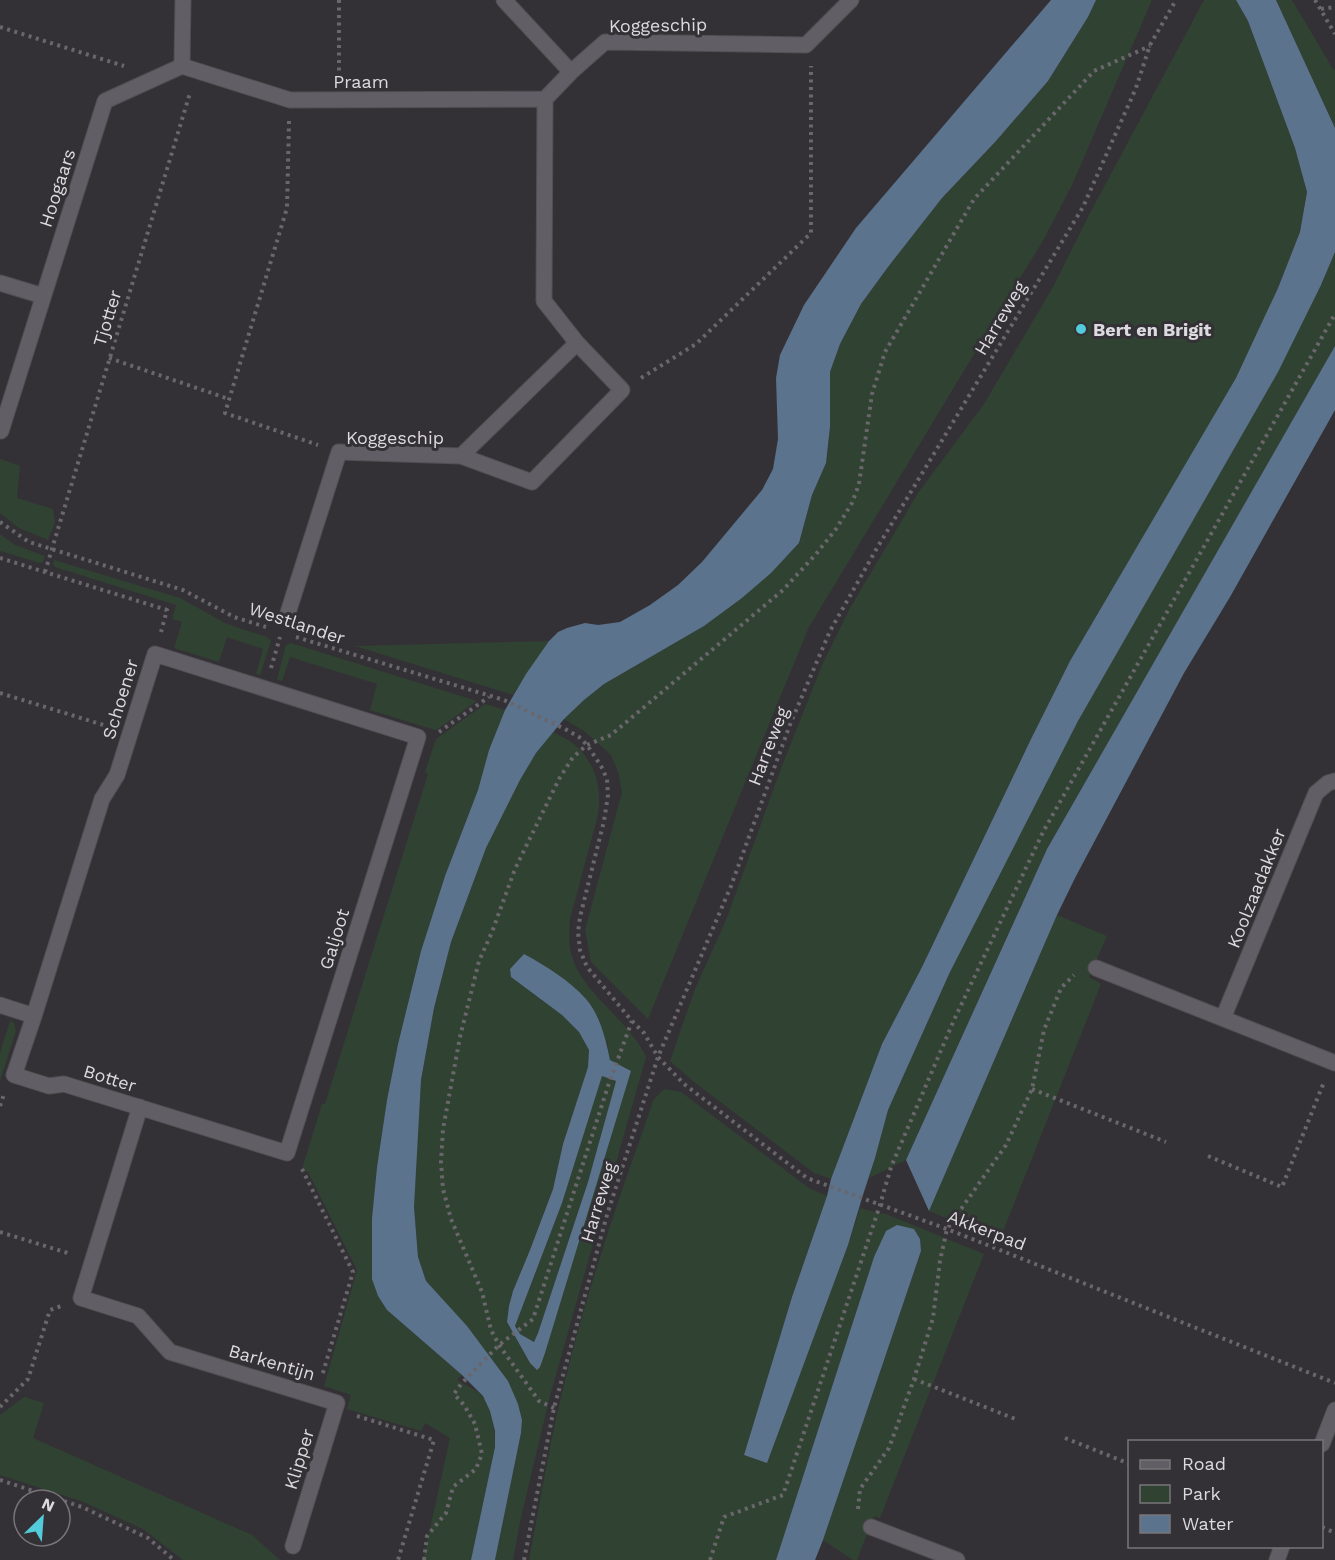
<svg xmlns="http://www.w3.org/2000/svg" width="1335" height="1560" font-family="'Work Sans',sans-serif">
<rect width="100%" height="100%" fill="#343136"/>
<path fill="#304231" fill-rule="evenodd" d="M 1096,0 L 1152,0 L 1072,185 L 1045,237 L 809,627 L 648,1019 L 591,962 L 585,930 L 622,792 L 618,772 L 611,755 L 584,731 L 564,719 L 584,700 L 604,684 L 704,626 L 742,598 L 799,544 L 812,495 L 826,463 L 830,427 L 830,372 L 840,344 L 861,304 L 888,267 L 942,198 L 996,141 L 1048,81 L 1088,17 Z
M 1204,0 L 1236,0 L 1248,21 L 1295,148 L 1307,192 L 1300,232 L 1278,288 L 1237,378 L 1070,661 L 1031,739 L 922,967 L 882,1044 L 831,1179 L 814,1173 L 694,1082 L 670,1061 L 695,989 L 726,920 L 780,771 L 822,665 L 849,610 L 918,493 L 984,404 L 1053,287 L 1090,213 Z
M 1276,0 L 1292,0 L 1333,69 L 1335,70 L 1335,128 Z
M 1335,252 L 1335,346 L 1047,849 L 906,1160 L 869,1178 L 888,1110 L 950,972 L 1022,828 L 1078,721 L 1321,285 Z
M 1,459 L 20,466 L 17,498 L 53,509 L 55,523 L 48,540 L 19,528 L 0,513 L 0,460 Z
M 0,534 L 15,545 L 45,556 L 43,562 L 40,563 L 0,551 Z
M 54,560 L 180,598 L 225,623 L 239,628 L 267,637 L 271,641 L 260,675 L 256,674 L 263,649 L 227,637 L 219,662 L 174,648 L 182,622 L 172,619 L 176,605 L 55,567 L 53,564 Z
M 549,641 L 513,695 L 355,646 Z
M 291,643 L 477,701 L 438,729 L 435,730 L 370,710 L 377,684 L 290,657 L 282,681 L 277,680 L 286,645 Z
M 485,704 L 505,710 L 489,750 L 478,790 L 445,876 L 421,951 L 398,1044 L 387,1100 L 377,1167 L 372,1218 L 378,1296 L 387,1310 L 462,1375 L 457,1380 C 465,1385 476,1389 482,1396 C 493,1407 495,1432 495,1447 L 471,1560 L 423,1560 L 450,1438 L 425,1423 L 421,1431 L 347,1409 L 351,1395 L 324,1386 L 357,1270 L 308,1172 L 302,1169 L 322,1104 L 325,1104 L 428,774 L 425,772 L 436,739 Z
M 553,732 C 558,735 565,738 570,741 C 594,758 603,787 598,815 L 570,919 C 569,931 568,944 572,956 C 582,993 630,1021 646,1057 L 550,1396 L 520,1522 L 513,1560 L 495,1560 L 521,1433 L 522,1420 L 508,1381 L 466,1326 L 426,1281 L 418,1257 L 414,1207 L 417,1130 L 421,1080 L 434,1008 L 451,942 L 486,848 L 520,780 L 536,753 ZM 541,964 L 568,983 L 587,1000 L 607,1043 L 610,1061 L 630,1071 L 545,1353 L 536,1370 L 530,1363 L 507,1322 L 509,1306 L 513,1291 L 530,1250 L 553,1188 L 563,1144 L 588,1067 L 589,1050 L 579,1032 L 562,1015 L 511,977 Z
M 1057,915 L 1107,936 L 1089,977 L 1101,984 L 1002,1234 L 996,1231 L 994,1238 L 929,1211 Z
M 10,1021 L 14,1023 L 16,1031 L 0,1081 L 0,1053 Z
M 602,1075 L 616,1081 L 588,1182 L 538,1333 L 534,1342 L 520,1334 L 515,1326 L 562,1203 Z
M 664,1089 L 681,1092 L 809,1188 L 827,1196 L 792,1297 L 744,1455 L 848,1245 L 860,1208 L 878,1213 L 886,1214 L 984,1254 L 880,1518 L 874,1516 L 857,1560 L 853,1560 L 823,1540 L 921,1251 L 874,1257 L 776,1560 L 529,1560 C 541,1497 551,1434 567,1373 C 590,1280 622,1189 654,1099 Z
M 24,1397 L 44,1403 L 33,1438 L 252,1535 L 280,1560 L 183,1560 L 143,1529 L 81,1501 L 0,1475 L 0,1415 Z"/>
<path fill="#5b738d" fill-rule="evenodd" d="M 1051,0 L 1096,0 L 1088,17 L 1048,81 L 996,141 L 942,198 L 888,267 L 861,304 L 840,344 L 830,372 L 830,427 L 826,463 L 812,495 L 799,543 L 771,573 L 742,598 L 704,626 L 604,684 L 584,700 L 564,719 L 536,753 L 520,780 L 486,848 L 451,942 L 434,1008 L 421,1080 L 414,1207 L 418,1257 L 426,1281 L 467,1326 L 508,1381 L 518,1404 L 522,1420 L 521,1433 L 495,1560 L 471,1560 L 495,1447 L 495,1431 L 490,1411 L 483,1396 L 462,1375 L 387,1310 L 378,1296 L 372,1279 L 372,1218 L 377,1167 L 387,1100 L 398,1044 L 421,951 L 445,876 L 478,790 L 489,750 L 505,710 L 526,674 L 549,641 L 558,632 L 567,628 L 585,623 L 598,625 L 620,622 L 650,605 L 678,585 L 702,562 L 762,490 L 773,469 L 778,439 L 776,378 L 780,355 L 804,305 L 856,228 Z
M 1236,0 L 1276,0 L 1335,128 L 1335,252 L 1321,285 L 1278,372 L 1078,721 L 950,972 L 888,1110 L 875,1158 L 862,1198 L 848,1245 L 767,1463 L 744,1455 L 792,1297 L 827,1196 L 831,1179 L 882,1044 L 922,967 L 1031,739 L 1070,661 L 1236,378 L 1278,288 L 1300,232 L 1307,192 L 1295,148 L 1248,21 Z
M 1335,346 L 1335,410 L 1230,597 L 1184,673 L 1075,878 L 1057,915 L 929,1211 L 906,1160 L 1047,849 Z
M 524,954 C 546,966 569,980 586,999 C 600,1015 606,1040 610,1060 L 631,1071 L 545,1353 L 540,1367 L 537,1370 L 530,1363 L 507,1322 L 509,1306 L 513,1291 L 530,1250 L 553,1189 L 563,1144 L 588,1067 L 589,1050 L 579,1032 L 562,1015 L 511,977 L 510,969 ZM 602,1076 L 616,1081 L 588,1182 L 538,1333 L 534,1342 L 520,1334 L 515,1326 L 562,1203 Z
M 897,1225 L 914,1229 L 920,1239 L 921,1251 L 823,1540 L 815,1560 L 776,1560 L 874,1257 L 886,1231 Z"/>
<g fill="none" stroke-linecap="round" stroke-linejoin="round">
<defs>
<path id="minor" d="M 504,0 L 571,72
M 182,66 L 290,100 L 545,99
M 0,283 L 43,296
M 1,431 L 105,101 L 182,66 L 183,0
M 461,456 L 532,482 L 622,390 L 577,343
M 287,616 L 339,452 L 461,456 L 577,343 L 544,301 L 545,99 L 571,72 L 605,42 L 806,45 L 851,0
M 1096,968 L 1335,1063
M 0,1005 L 34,1016 L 14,1075 L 49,1086 L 64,1084 L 287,1153 L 418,737 L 155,654 L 117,775 L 102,799 L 34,1016
M 1223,1018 L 1316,793 L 1328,783 L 1335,781
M 140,1107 L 81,1298 L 138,1316 L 170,1352 L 337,1403 L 293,1546
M 1322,1444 L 1335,1410
M 871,1527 L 957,1560
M 1277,1560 L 1282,1546"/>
</defs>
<use href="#minor" stroke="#514f54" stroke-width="17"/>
<path stroke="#6a676c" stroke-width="4" stroke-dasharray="3 4.5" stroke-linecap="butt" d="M 339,0 L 339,78
M 1315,0 L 1335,34
M 1321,9 L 1335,7
M 0,27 L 124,66
M 289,121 L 287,208 L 225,413 L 318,445
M 109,358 L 229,399
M 641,378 L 696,344 L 811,233 L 811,66
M 0,522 L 29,542 L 183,590 L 234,617 L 266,627
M 0,558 L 167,610 L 161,632
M 45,572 L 190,93
M 296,637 L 504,700 L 565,729 L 579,737 L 587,745 L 601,766 L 607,779 L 608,795 L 604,821 L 580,917 L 578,932 L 580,950 L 587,967 L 632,1021 L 644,1033 L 658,1057 L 684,1084 L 807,1178 L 947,1229 L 1335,1383
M 271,668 L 280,637
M 0,693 L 110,727
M 439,732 L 489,697
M 1032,1089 L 1166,1142
M 0,1106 L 4,1094
M 1208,1156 L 1282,1187 L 1324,1082
M 302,1169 L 353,1272 L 322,1376
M 0,1232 L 71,1254
M 914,1379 L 1018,1420
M 0,1407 L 28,1379 L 50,1310 L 61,1306
M 554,1408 L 539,1401 L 499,1345 L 491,1330 L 482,1292 L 451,1219 L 443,1189 L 441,1162 L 443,1129 L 460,1037 L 479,961 L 492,932 L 515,869 L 559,779 L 573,757 L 587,745 L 611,735 L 783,590 L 816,554 L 836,529 L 852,503 L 859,484 L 872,394 L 885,352 L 974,199 L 1094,71 L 1150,46
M 357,1416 L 434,1440 L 398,1560
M 1065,1438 L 1130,1464
M 0,1480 L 82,1507 L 148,1538 L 174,1560
M 858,1509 L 860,1489 L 889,1448 L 914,1379 L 933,1318 L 940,1261 L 947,1229 L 1006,1145 L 1032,1089 L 1044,1030 L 1061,988 L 1074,975
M 1322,1527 L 1335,1533
M 424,1560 L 427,1536 L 446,1513 L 453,1487 L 476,1469 L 482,1454 L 475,1424 L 464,1405 L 454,1394 L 461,1384 L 499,1345 L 533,1319 L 609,1083 L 632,1021
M 524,1560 L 554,1408 L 607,1215 L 658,1057 L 731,886 L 791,722 L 830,631 L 877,548 L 1083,207 L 1136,88 L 1150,45 L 1176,0
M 710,1560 L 724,1517 L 783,1495 L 880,1205 L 891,1167 L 954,1020 L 1043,832 L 1335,314"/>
<use href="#minor" stroke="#615e65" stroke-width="15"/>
</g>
<circle fill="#52cbda" stroke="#343136" stroke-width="2" cx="1081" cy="329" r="6"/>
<g text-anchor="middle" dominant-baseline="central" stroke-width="6" stroke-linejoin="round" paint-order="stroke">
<g font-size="18" fill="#dcdade" stroke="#343136">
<text transform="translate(658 25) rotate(-1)">Koggeschip</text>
<text x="361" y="81">Praam</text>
<text transform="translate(57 188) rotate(-72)">Hoogaars</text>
<text transform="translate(107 318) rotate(-73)">Tjotter</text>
<text transform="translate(1000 318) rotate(-59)">Harreweg</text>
<text x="395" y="437">Koggeschip</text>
<text transform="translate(297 623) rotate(18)">Westlander</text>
<text transform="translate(120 699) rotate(-73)">Schoener</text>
<text transform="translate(768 746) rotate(-69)">Harreweg</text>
<text transform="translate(1256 888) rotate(-68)">Koolzaadakker</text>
<text transform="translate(334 939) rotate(-73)">Galjoot</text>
<text transform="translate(110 1078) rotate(17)">Botter</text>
<text transform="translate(598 1202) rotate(-73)">Harreweg</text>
<text transform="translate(987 1230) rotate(21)">Akkerpad</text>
<text transform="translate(272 1362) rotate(16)">Barkentijn</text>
<text transform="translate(299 1459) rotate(-73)">Klipper</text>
</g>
<g font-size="18" font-weight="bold" fill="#dcdade" stroke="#343136" text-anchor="start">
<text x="1093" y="329">Bert en Brigit</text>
</g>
</g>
<rect x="1128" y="1440" width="195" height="108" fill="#343136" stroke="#777579" stroke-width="1.5"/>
<rect x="1140" y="1460" width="30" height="9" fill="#615e65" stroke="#777579" stroke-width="1.5"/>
<text x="1182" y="1470" font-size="18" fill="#dcdade">Road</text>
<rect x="1140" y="1485" width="30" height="18" fill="#304231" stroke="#777579" stroke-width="1.5"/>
<text x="1182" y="1500" font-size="18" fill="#dcdade">Park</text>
<rect x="1140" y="1515" width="30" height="18" fill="#5b738d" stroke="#777579" stroke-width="1.5"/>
<text x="1182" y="1530" font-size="18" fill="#dcdade">Water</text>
<g transform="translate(42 1518) rotate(25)"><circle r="28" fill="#343136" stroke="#777579" stroke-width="1.5"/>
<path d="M0-4.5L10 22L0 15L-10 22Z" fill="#52cbda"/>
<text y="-9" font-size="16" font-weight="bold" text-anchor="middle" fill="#dcdade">N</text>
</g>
</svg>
